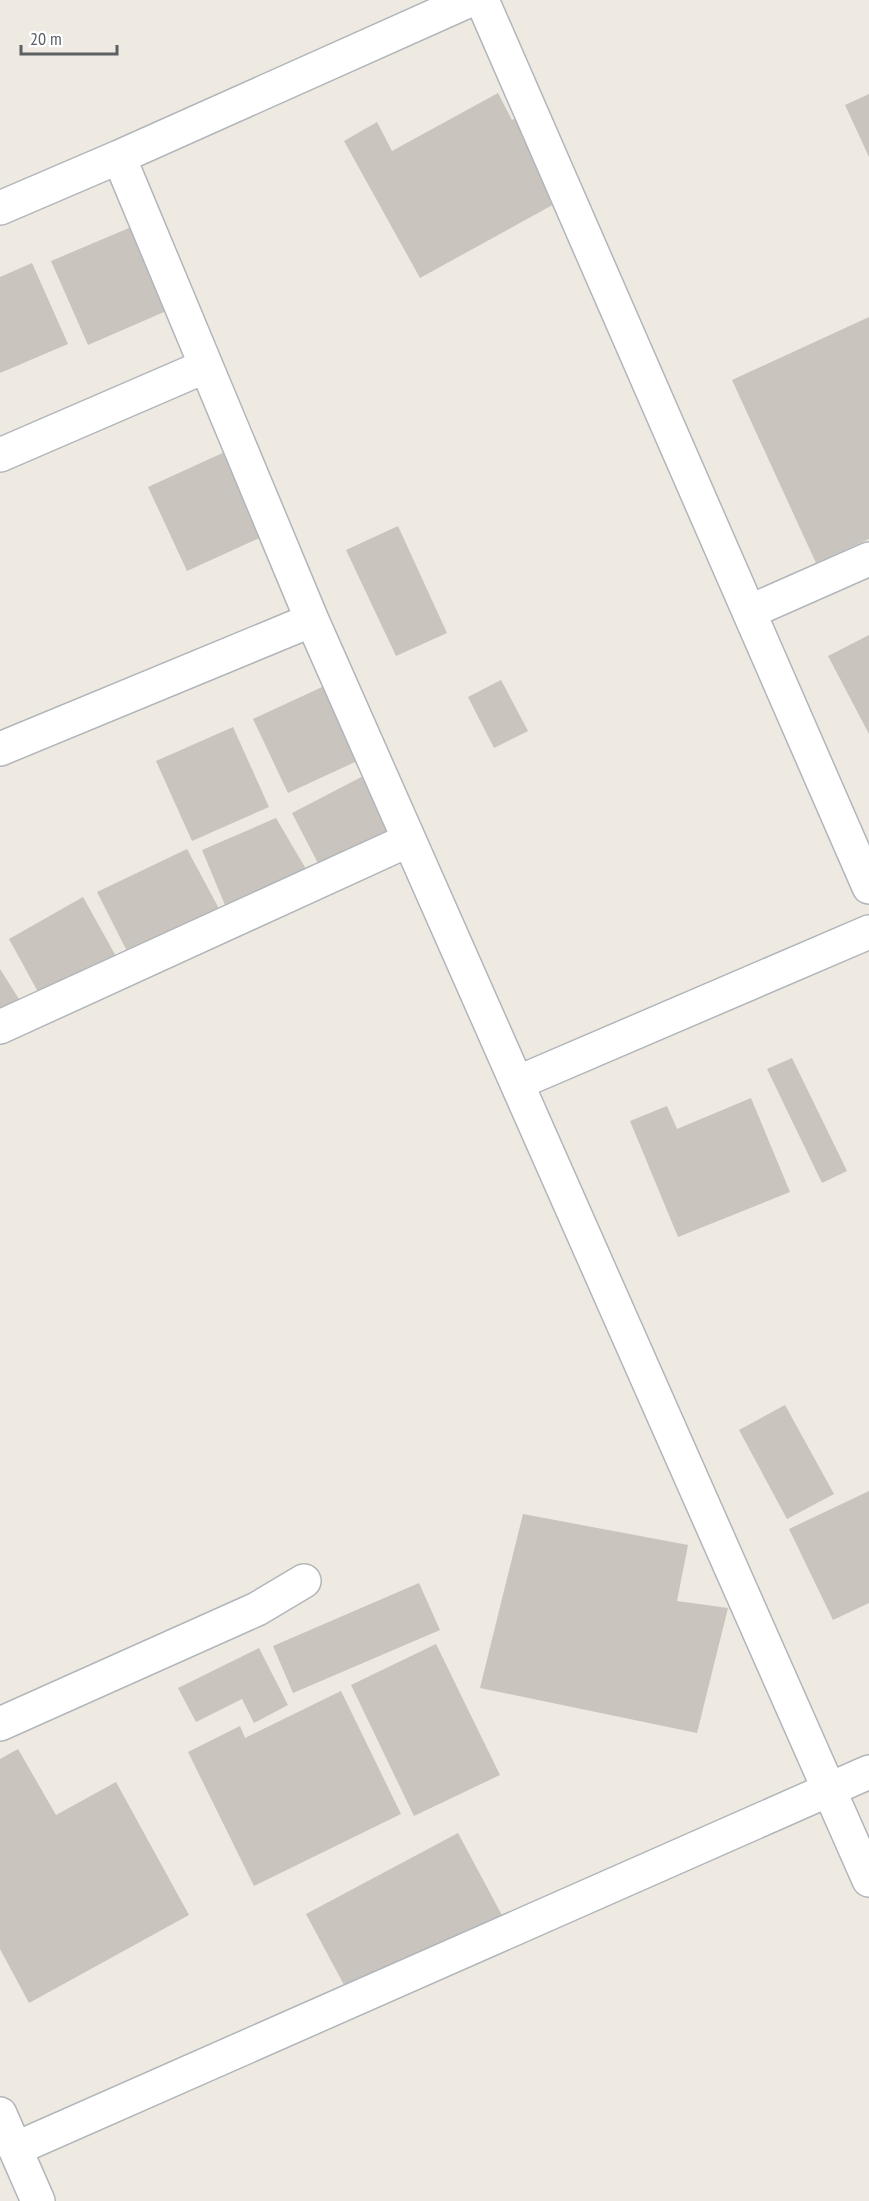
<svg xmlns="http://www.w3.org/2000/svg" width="869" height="2201" font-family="'PT Sans Narrow',sans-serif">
<rect width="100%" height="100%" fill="#eee9e1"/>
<path fill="#c9c4be" d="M 498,93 L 512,120 L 521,115 L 567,197 L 420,278 L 344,141 L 377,122 L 392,151 Z
M 869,94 L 869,157 L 845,105 Z
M 136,225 L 171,309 L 88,345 L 51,261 Z
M 32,263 L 68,344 L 0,373 L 0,277 Z
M 869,317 L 869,539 L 816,563 L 732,380 Z
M 227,451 L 266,535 L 187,571 L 148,487 Z
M 398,526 L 447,633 L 396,656 L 346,550 Z
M 869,635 L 869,734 L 828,656 Z
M 501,680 L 528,731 L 494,748 L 468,697 Z
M 333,682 L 368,756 L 288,793 L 253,719 Z
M 233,727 L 269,807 L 192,841 L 156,761 Z
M 371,772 L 402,836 L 323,873 L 292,813 Z
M 276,818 L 313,881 L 230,917 L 202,850 Z
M 187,849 L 223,916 L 132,961 L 97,892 Z
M 83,897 L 122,967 L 43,1001 L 9,939 Z
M 0,969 L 26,1010 L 0,1021 Z
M 792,1058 L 847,1171 L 822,1183 L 767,1069 Z
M 751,1098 L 790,1192 L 678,1237 L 630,1121 L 667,1106 L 677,1129 Z
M 785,1405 L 834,1494 L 787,1519 L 739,1430 Z
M 869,1491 L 869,1603 L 833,1620 L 789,1529 Z
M 523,1514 L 688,1545 L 677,1601 L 728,1608 L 697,1733 L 480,1688 Z
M 419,1583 L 440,1630 L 293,1693 L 273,1646 Z
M 436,1644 L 500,1775 L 414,1816 L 351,1685 Z
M 259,1648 L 288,1705 L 254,1723 L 242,1699 L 196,1722 L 178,1688 Z
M 341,1691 L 401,1814 L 254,1886 L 188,1752 L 240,1726 L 245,1738 Z
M 18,1749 L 56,1815 L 116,1782 L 189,1915 L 29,2003 L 0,1949 L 0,1759 Z
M 458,1833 L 512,1934 L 351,1998 L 306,1914 Z"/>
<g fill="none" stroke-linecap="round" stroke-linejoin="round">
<defs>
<path id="minor" d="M 470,0 L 119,157 L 312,620 L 869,1880
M 482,0 L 869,887
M 0,208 L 119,157
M 0,455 L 206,366
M 749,612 L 869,559
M 0,749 L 312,620
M 0,1027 L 409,840
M 517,1083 L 869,932
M 0,1724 L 257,1609 L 304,1581
M 0,2114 L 38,2201
M 15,2149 L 869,1772"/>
</defs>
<use href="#minor" stroke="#b2b6ba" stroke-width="36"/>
<use href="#minor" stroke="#fff" stroke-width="33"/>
</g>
<path d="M21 45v9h96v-9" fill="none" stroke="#5a6064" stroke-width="3"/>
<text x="30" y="45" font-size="18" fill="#5a6064" stroke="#ffffff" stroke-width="4.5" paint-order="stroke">20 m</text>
</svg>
